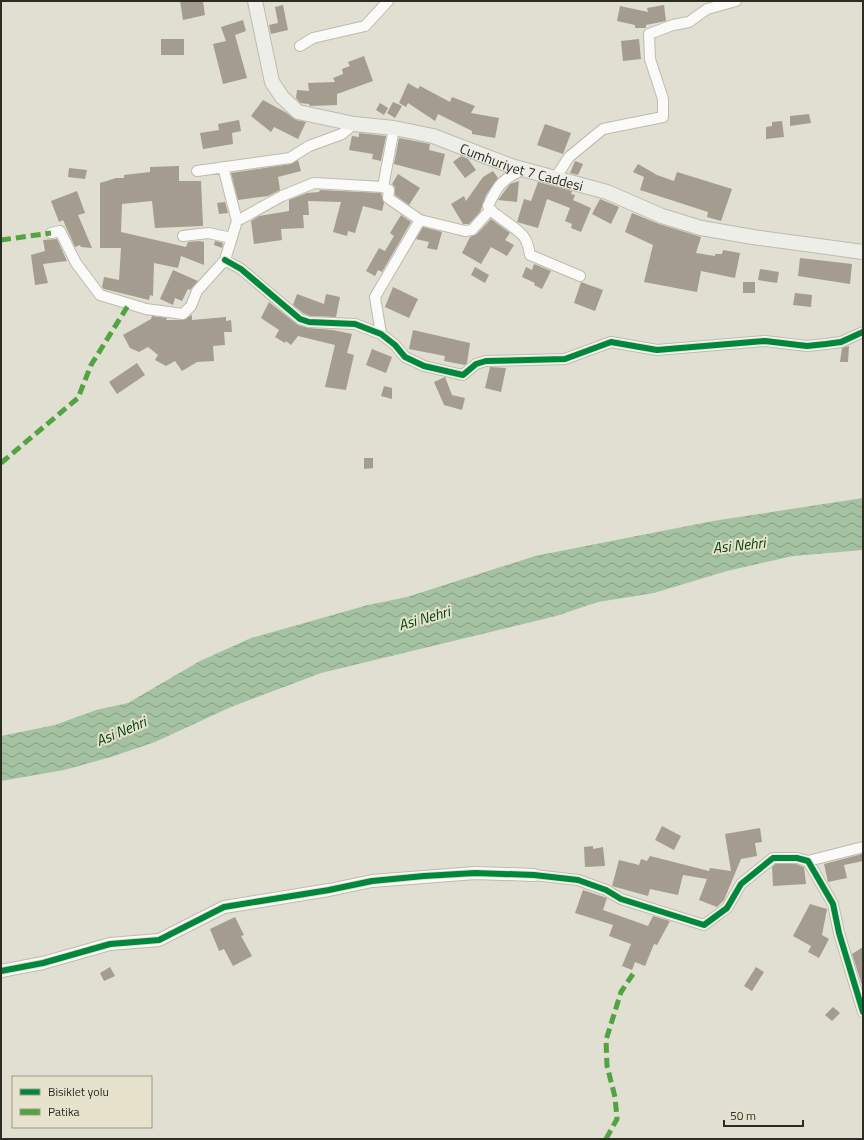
<svg xmlns="http://www.w3.org/2000/svg" width="864" height="1140" font-family="'Titillium Web',sans-serif">
<defs>
<pattern id="water-waves" width="16" height="10" patternUnits="userSpaceOnUse"><rect width="16" height="10" fill="#a4c2a1"/><path d="M0 5q4-4 8 0t8 0" fill="none" stroke="#869e83"/></pattern>
</defs>
<rect width="100%" height="100%" fill="#e1ded2"/>
<path fill="url(#water-waves)" d="M 863,498 L 863,550 L 793,556 L 727,571 L 654,593 L 598,602 L 556,616 L 321,673 L 231,707 L 155,742 L 111,757 L 64,770 L 1,781 L 1,736 L 55,725 L 96,710 L 128,703 L 200,661 L 251,638 L 368,605 L 407,597 L 535,556 L 713,521 Z"/>
<path fill="#a49c8e" d="M 180,1 L 203,1 L 205,15 L 183,20 Z
M 283,5 L 288,30 L 271,34 L 269,25 L 278,23 L 275,7 Z
M 664,5 L 666,21 L 646,25 L 646,28 L 635,28 L 635,25 L 617,21 L 620,6 L 648,12 L 647,8 Z
M 243,20 L 246,31 L 235,35 L 247,78 L 223,84 L 213,44 L 226,41 L 221,27 Z
M 161,39 L 184,39 L 184,55 L 161,55 Z
M 639,39 L 641,59 L 623,61 L 621,41 Z
M 364,56 L 373,81 L 337,94 L 337,105 L 310,106 L 309,104 L 300,103 L 296,98 L 297,90 L 309,91 L 308,83 L 335,82 L 333,78 L 343,74 L 342,69 L 350,66 L 348,62 Z
M 408,83 L 418,89 L 420,86 L 450,102 L 452,97 L 475,106 L 471,113 L 499,118 L 495,138 L 472,134 L 472,131 L 438,114 L 435,121 L 408,103 L 406,107 L 399,103 Z
M 263,100 L 285,112 L 296,120 L 306,122 L 298,139 L 274,127 L 271,132 L 251,116 Z
M 393,102 L 402,106 L 395,118 L 387,113 Z
M 380,103 L 388,108 L 384,115 L 376,110 Z
M 809,114 L 811,123 L 790,126 L 790,116 Z
M 239,120 L 241,131 L 232,133 L 233,144 L 203,149 L 200,133 L 219,130 L 218,124 Z
M 782,121 L 784,137 L 766,139 L 766,127 L 772,126 L 772,122 Z
M 545,124 L 571,133 L 563,154 L 537,145 Z
M 359,133 L 386,136 L 381,161 L 372,159 L 373,154 L 349,150 L 352,136 L 359,137 Z
M 399,138 L 430,144 L 429,150 L 445,154 L 440,176 L 394,164 Z
M 461,156 L 468,159 L 476,170 L 465,178 L 453,162 Z
M 298,160 L 301,171 L 278,177 L 280,190 L 268,196 L 238,200 L 231,173 L 291,164 Z
M 575,161 L 583,164 L 578,175 L 570,173 Z
M 638,164 L 657,175 L 674,181 L 677,172 L 732,189 L 721,221 L 707,217 L 708,212 L 640,190 L 644,177 L 633,172 Z
M 179,166 L 179,181 L 201,181 L 203,226 L 155,228 L 152,201 L 122,204 L 121,232 L 186,247 L 188,242 L 199,241 L 204,242 L 204,265 L 181,256 L 178,268 L 154,263 L 153,296 L 150,295 L 149,300 L 104,289 L 102,287 L 104,277 L 119,280 L 121,248 L 100,248 L 100,183 L 116,178 L 124,178 L 124,175 L 150,172 L 150,167 Z
M 69,168 L 87,170 L 85,179 L 68,177 Z
M 493,171 L 498,178 L 486,195 L 480,212 L 469,224 L 463,224 L 451,204 L 464,196 L 466,201 L 483,177 Z
M 398,174 L 420,188 L 409,205 L 395,195 L 395,187 L 392,184 Z
M 519,181 L 517,202 L 498,200 L 510,184 Z
M 538,182 L 572,191 L 571,194 L 575,195 L 573,200 L 591,208 L 581,232 L 571,228 L 572,224 L 565,221 L 570,208 L 547,199 L 538,228 L 517,222 L 524,199 L 531,201 Z
M 320,190 L 381,193 L 384,203 L 382,211 L 363,206 L 355,233 L 348,231 L 347,236 L 333,232 L 341,202 L 308,201 L 309,215 L 303,215 L 304,228 L 281,229 L 282,240 L 254,244 L 251,221 L 259,216 L 289,211 L 289,200 L 307,193 L 319,192 Z
M 77,191 L 85,213 L 78,215 L 92,248 L 81,247 L 80,245 L 75,247 L 63,220 L 59,222 L 51,201 Z
M 600,199 L 619,207 L 611,224 L 592,214 Z
M 225,202 L 228,213 L 219,214 L 217,203 Z
M 632,213 L 659,224 L 701,237 L 696,253 L 715,256 L 715,254 L 722,254 L 723,250 L 740,253 L 735,278 L 701,271 L 697,292 L 644,282 L 653,245 L 625,232 Z
M 401,215 L 411,222 L 382,272 L 378,270 L 375,276 L 366,271 L 379,248 L 385,251 L 394,236 L 390,233 Z
M 491,219 L 510,233 L 505,240 L 514,245 L 507,256 L 491,247 L 481,264 L 462,253 L 470,237 L 477,234 Z
M 423,227 L 442,232 L 437,250 L 427,248 L 429,242 L 416,239 Z
M 57,239 L 67,261 L 43,264 L 48,283 L 35,285 L 31,255 L 45,251 L 43,240 Z
M 215,241 L 223,243 L 222,248 L 214,245 Z
M 800,258 L 852,264 L 850,284 L 798,276 Z
M 534,264 L 551,271 L 542,289 L 534,285 L 535,283 L 522,277 L 526,267 L 532,270 Z
M 475,267 L 489,275 L 485,283 L 471,275 Z
M 760,269 L 779,272 L 777,283 L 758,280 Z
M 173,270 L 198,281 L 190,290 L 188,289 L 182,301 L 175,298 L 173,305 L 160,299 Z
M 581,282 L 603,290 L 595,311 L 574,303 Z
M 743,282 L 755,282 L 755,293 L 743,293 Z
M 393,287 L 418,299 L 409,318 L 385,307 Z
M 795,293 L 812,295 L 811,307 L 793,305 Z
M 297,294 L 324,304 L 326,294 L 340,297 L 336,317 L 310,316 L 303,313 L 293,305 Z
M 269,302 L 298,325 L 309,328 L 333,330 L 352,334 L 347,353 L 354,355 L 346,390 L 325,387 L 335,345 L 298,336 L 291,345 L 286,341 L 285,343 L 275,337 L 279,330 L 261,318 Z
M 192,315 L 192,320 L 226,317 L 226,321 L 231,320 L 232,332 L 224,332 L 225,345 L 213,346 L 214,361 L 197,362 L 182,371 L 175,361 L 166,366 L 155,360 L 158,355 L 148,347 L 139,352 L 130,348 L 123,335 L 151,319 L 152,316 L 167,318 L 166,320 L 182,320 Z
M 413,330 L 470,343 L 467,363 L 465,365 L 444,361 L 445,356 L 409,349 Z
M 849,346 L 848,362 L 840,362 L 842,348 Z
M 372,349 L 392,357 L 386,373 L 366,365 Z
M 137,363 L 145,375 L 117,394 L 109,382 Z
M 490,367 L 506,368 L 501,392 L 485,388 Z
M 445,377 L 452,395 L 465,398 L 462,410 L 444,405 L 434,382 Z
M 384,386 L 392,388 L 392,399 L 381,396 Z
M 364,458 L 373,458 L 373,468 L 364,469 Z
M 662,826 L 681,836 L 674,850 L 655,840 Z
M 760,828 L 762,842 L 755,843 L 757,856 L 741,859 L 724,900 L 717,907 L 699,900 L 707,879 L 683,875 L 678,895 L 650,889 L 648,896 L 612,886 L 619,860 L 639,865 L 641,859 L 647,861 L 650,856 L 709,871 L 710,868 L 731,871 L 725,834 Z
M 593,846 L 593,849 L 603,847 L 605,866 L 585,867 L 584,847 Z
M 862,854 L 863,861 L 844,865 L 847,878 L 828,882 L 824,864 Z
M 775,864 L 796,864 L 804,867 L 806,884 L 773,886 L 772,867 Z
M 583,890 L 607,898 L 603,910 L 648,926 L 653,916 L 670,921 L 657,945 L 654,944 L 645,966 L 635,962 L 632,970 L 622,966 L 631,944 L 609,936 L 613,925 L 575,913 Z
M 810,904 L 827,909 L 822,935 L 829,939 L 819,958 L 808,952 L 811,946 L 793,936 Z
M 235,917 L 244,935 L 241,936 L 252,956 L 233,966 L 224,949 L 219,951 L 210,929 Z
M 863,947 L 863,984 L 862,985 L 852,954 Z
M 110,967 L 115,976 L 104,981 L 100,973 Z
M 756,967 L 764,972 L 752,991 L 744,986 Z
M 833,1007 L 840,1013 L 832,1021 L 825,1015 Z"/>
<g fill="none" stroke-linecap="round" stroke-linejoin="round">
<defs>
<path id="minor" d="M 300,46 L 313,38 L 365,26 L 388,1
M 223,167 L 237,221
M 524,169 C 503,179 498,184 488,206 C 491,214 517,227 524,237 C 527,241 529,249 530,255 L 580,276
M 197,171 L 290,158 L 309,146 L 342,134 L 354,124
M 556,177 L 569,157 L 603,129 L 663,117 L 663,99 L 650,59 L 649,34 L 673,25 L 689,22 L 707,9 L 736,1
M 383,187 L 389,190 L 388,198 L 420,220 L 465,231 L 472,230 L 490,210
M 51,233 L 60,231 L 76,263 L 100,295 L 146,309 L 183,314 L 191,306 L 197,291 L 225,260 L 237,221 L 282,196 L 314,183 L 383,187 L 394,128
M 183,236 L 208,233 L 232,238
M 225,260 L 241,269 L 300,319 L 309,322 L 355,324 L 381,334 L 395,345 L 405,357 L 424,366 L 463,375 L 476,364 L 486,361 L 565,359 L 611,342 L 657,350 L 765,341 L 807,346 L 826,344 L 841,342 L 863,332
M 381,334 L 375,297 L 420,220
M 808,861 L 863,847
M 534,875 L 578,880 L 606,890 L 621,899 L 704,925 L 727,908 L 741,884 L 773,858 L 797,858 L 808,861 L 833,904 L 839,933 L 863,1012"/>
<path id="tertiary" d="M 1,971 L 43,963 L 110,944 L 159,940 L 224,907 L 329,890 L 372,881 L 475,873 L 534,875"/>
<g id="secondary">
<path id="s1" d="M 255,1 L 272,82 L 282,97 L 298,112 L 354,124 L 394,128 L 433,136 L 511,166 L 607,192 L 662,216 L 701,228 L 753,237 L 863,252"/>
</g>
</defs>
<use href="#minor" stroke="#bdbbb1" stroke-width="12"/>
<use href="#tertiary" stroke="#bdbbb1" stroke-width="14"/>
<use href="#secondary" stroke="#bdbbb1" stroke-width="16"/>
<use href="#minor" stroke="#fafaf8" stroke-width="10"/>
<use href="#tertiary" stroke="#fafaf8" stroke-width="12"/>
<use href="#secondary" stroke="#eeeee9" stroke-width="14"/>
<path stroke="#52a442" stroke-width="5" stroke-dasharray="10 5" stroke-linecap="butt" d="M 1,240 L 51,233
M 1,463 L 78,398 L 91,365 L 129,304
M 606,1139 L 617,1119 L 615,1097 L 607,1066 L 606,1040 L 621,992 L 633,974"/>
<defs>
<path id="cycleway" d="M 225,260 L 241,269 L 300,319 L 309,322 L 355,324 L 381,334 L 395,345 L 405,357 L 424,366 L 463,375 L 476,364 L 486,361 L 565,359 L 611,342 L 657,350 L 765,341 L 807,346 L 826,344 L 841,342 L 863,332
M 1,971 L 43,963 L 110,944 L 159,940 L 224,907 L 329,890 L 372,881 L 424,876 L 475,873 L 534,875 L 578,880 L 606,890 L 621,899 L 704,925 L 727,908 L 741,884 L 773,858 L 797,858 L 808,861 L 833,904 L 839,933 L 863,1012"/>
</defs>
<use href="#cycleway" stroke="#e7e2cc" stroke-width="8"/>
<use href="#cycleway" stroke="#00873e" stroke-width="6"/>
</g>
<g text-anchor="middle" dominant-baseline="central" stroke-width="4" stroke-linejoin="round" paint-order="stroke">
<g font-size="14" fill="#2d2c23" stroke="#e7e2cc">
<text stroke="none"><textPath href="#s1" startOffset="354">Cumhuriyet 7 Caddesi</textPath></text>
</g>
<g font-size="15" font-style="italic" fill="#00450e" stroke="#e7e2cc">
<text transform="translate(739 545) rotate(-6)">Asi Nehri</text>
<text transform="translate(424 618) rotate(-16)">Asi Nehri</text>
<text transform="translate(121 731) rotate(-23)">Asi Nehri</text>
</g>
</g>
<rect width="864" height="1140" fill="none" stroke="#2d2c23" stroke-width="4"/>
<rect x="12" y="1076" width="140" height="52" fill="#e7e2cc" stroke="#9d9988"/>
<rect x="20" y="1089" width="20" height="6" fill="#00873e" stroke="#9d9988"/>
<text x="48" y="1096" font-size="12" fill="#2d2c23">Bisiklet yolu</text>
<rect x="20" y="1109" width="20" height="6" fill="#52a442" stroke="#9d9988"/>
<text x="48" y="1116" font-size="12" fill="#2d2c23">Patika</text>
<path d="M724 1120v6h79v-6" fill="none" stroke="#2d2c23" stroke-width="2"/>
<text x="730" y="1120" font-size="12" fill="#2d2c23" stroke="#e7e2cc" stroke-width="3" paint-order="stroke">50 m</text>
</svg>
